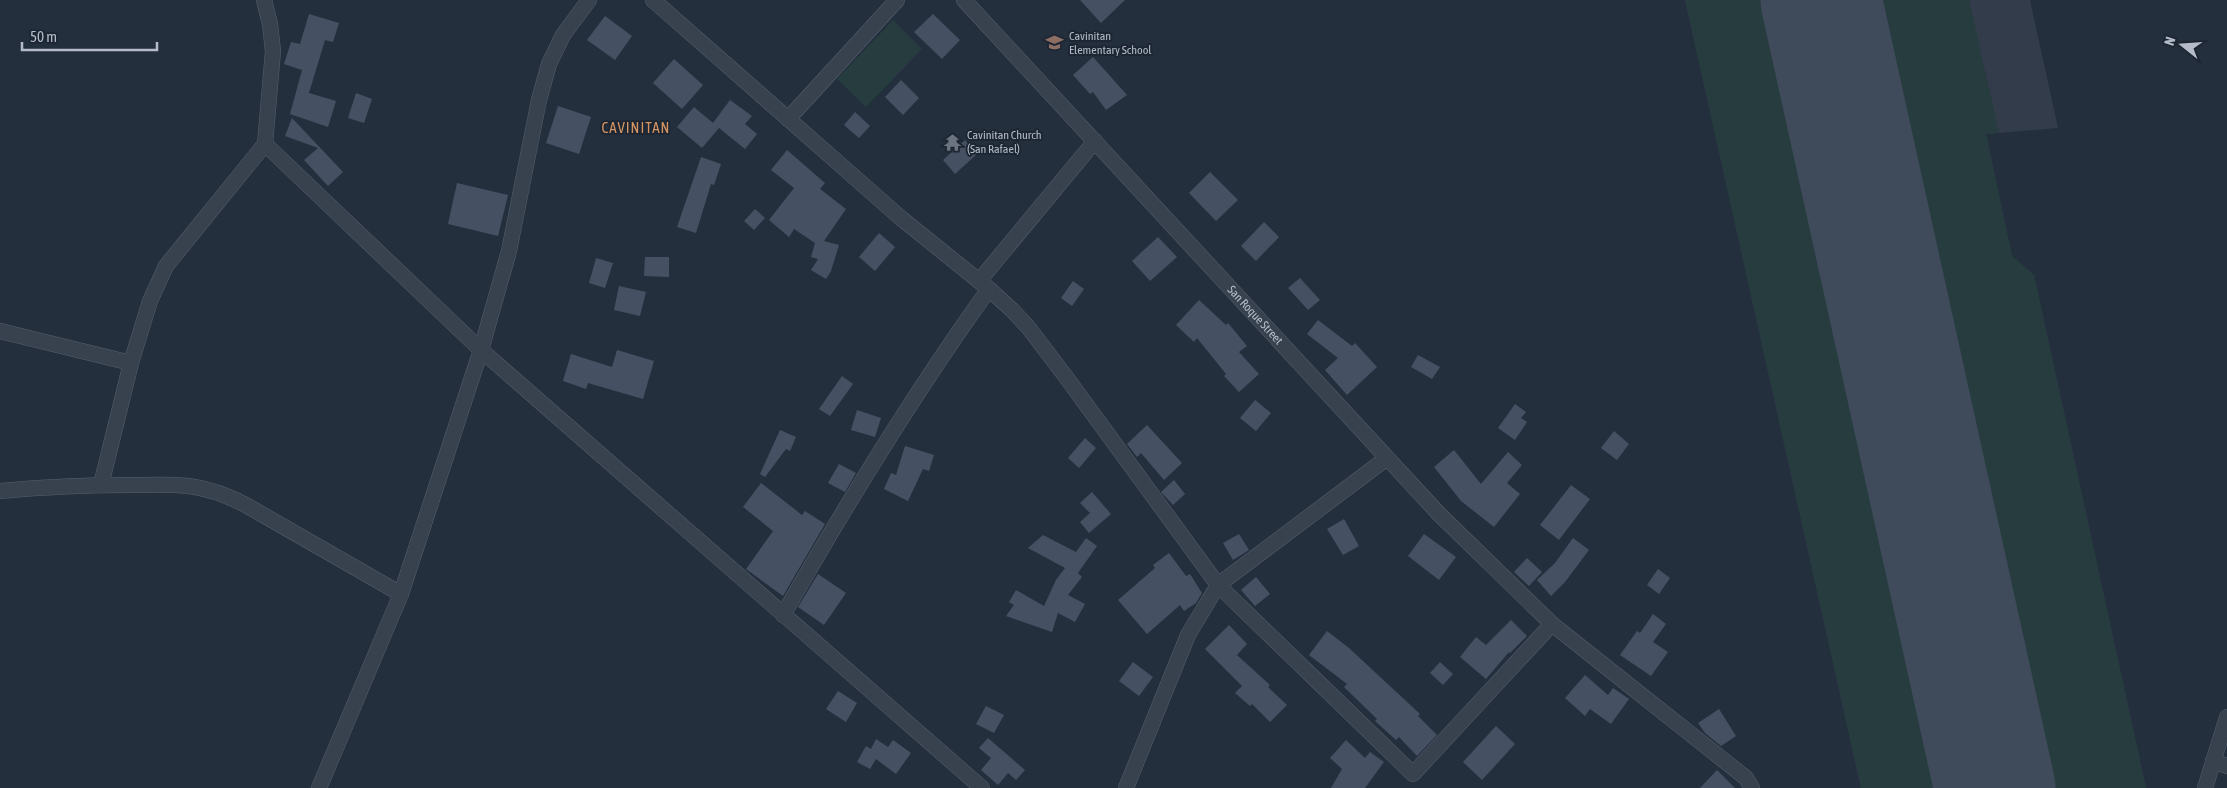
<svg xmlns="http://www.w3.org/2000/svg" width="2227" height="788" font-family="'Asap Condensed',sans-serif">
<rect width="100%" height="100%" fill="#242f3e"/>
<path fill="#323c4b" d="M 1685,0 L 2030,0 L 2058,128 L 1986,134 L 2012,256 L 2034,275 L 2146,788 L 1861,788 Z"/>
<path fill="#263c3f" d="M 1685,0 L 1772,0 L 1941,788 L 1861,788 Z
M 1869,0 L 1969,0 L 1999,133 L 1986,134 L 2012,256 L 2034,275 L 2146,788 L 2047,788 Z
M 893,20 L 922,49 L 866,107 L 837,79 Z"/>
<g fill="none" stroke-linecap="round" stroke-linejoin="round">
<path stroke="#3f4a5a" stroke-width="121" d="M 1821,0 L 1995,788"/>
</g>
<path fill="#455162" d="M 1080,0 L 1125,0 L 1101,23 Z
M 309,14 L 339,23 L 333,42 L 325,40 L 309,93 L 336,101 L 328,127 L 290,114 L 302,70 L 284,64 L 291,42 L 300,44 Z
M 933,14 L 960,40 L 942,59 L 914,32 Z
M 605,16 L 632,36 L 615,60 L 587,40 Z
M 1093,57 L 1127,95 L 1106,110 L 1093,92 L 1090,94 L 1073,75 Z
M 674,59 L 703,85 L 682,109 L 653,83 Z
M 901,80 L 919,98 L 903,115 L 885,97 Z
M 356,93 L 372,99 L 364,123 L 348,118 Z
M 730,100 L 752,116 L 745,124 L 757,134 L 745,149 L 719,128 L 702,148 L 677,127 L 694,107 L 713,123 Z
M 558,106 L 591,117 L 579,154 L 546,143 Z
M 855,112 L 870,126 L 859,138 L 844,125 Z
M 292,118 L 343,172 L 328,186 L 304,160 L 318,148 L 285,136 Z
M 965,140 L 977,154 L 955,174 L 943,160 Z
M 787,150 L 825,183 L 820,189 L 846,209 L 824,241 L 839,245 L 831,271 L 826,279 L 811,270 L 818,259 L 811,257 L 815,243 L 794,229 L 789,237 L 769,220 L 794,188 L 771,170 Z
M 701,157 L 721,164 L 714,185 L 711,184 L 696,233 L 677,227 Z
M 1210,172 L 1238,200 L 1216,221 L 1189,193 Z
M 457,183 L 508,195 L 498,236 L 448,224 Z
M 755,209 L 765,218 L 754,230 L 744,221 Z
M 1264,222 L 1279,237 L 1256,261 L 1241,246 Z
M 879,233 L 895,247 L 875,271 L 859,257 Z
M 1158,237 L 1177,257 L 1150,281 L 1132,261 Z
M 645,257 L 669,257 L 669,277 L 644,276 Z
M 596,258 L 613,263 L 605,288 L 589,283 Z
M 1300,278 L 1320,300 L 1308,310 L 1288,288 Z
M 1073,281 L 1084,289 L 1072,306 L 1061,298 Z
M 619,286 L 646,292 L 640,316 L 614,310 Z
M 1199,300 L 1226,325 L 1228,323 L 1247,346 L 1239,352 L 1259,374 L 1239,392 L 1224,376 L 1226,374 L 1197,338 L 1194,342 L 1176,325 Z
M 1318,320 L 1352,346 L 1355,343 L 1377,367 L 1347,395 L 1325,370 L 1338,358 L 1307,334 Z
M 617,350 L 654,361 L 643,399 L 588,383 L 586,389 L 563,381 L 571,354 L 612,367 Z
M 1418,355 L 1440,367 L 1432,379 L 1411,367 Z
M 842,376 L 853,384 L 830,416 L 819,409 Z
M 1255,400 L 1271,413 L 1256,431 L 1240,418 Z
M 1515,404 L 1526,412 L 1521,418 L 1527,422 L 1515,440 L 1498,428 Z
M 857,410 L 881,418 L 875,437 L 851,430 Z
M 1147,425 L 1182,463 L 1164,480 L 1141,453 L 1137,457 L 1127,444 Z
M 780,430 L 796,437 L 790,451 L 786,449 L 765,477 L 760,474 Z
M 1614,431 L 1629,444 L 1617,460 L 1601,448 Z
M 1085,438 L 1096,448 L 1079,468 L 1068,458 Z
M 905,446 L 934,455 L 929,471 L 923,469 L 908,501 L 884,489 L 891,473 L 896,475 Z
M 1454,450 L 1481,484 L 1508,452 L 1522,465 L 1507,483 L 1520,494 L 1494,527 L 1461,501 L 1434,467 Z
M 839,464 L 856,473 L 845,492 L 828,483 Z
M 1174,480 L 1185,494 L 1173,505 L 1161,492 Z
M 761,483 L 802,515 L 805,511 L 825,524 L 783,596 L 746,569 L 773,531 L 743,507 Z
M 1571,485 L 1590,499 L 1559,540 L 1540,525 Z
M 1092,492 L 1111,514 L 1089,533 L 1080,522 L 1090,513 L 1080,503 Z
M 1344,519 L 1359,546 L 1343,555 L 1327,529 Z
M 1239,534 L 1249,550 L 1233,560 L 1223,543 Z
M 1424,534 L 1456,557 L 1439,580 L 1408,556 Z
M 1043,535 L 1076,552 L 1086,538 L 1097,546 L 1078,573 L 1082,577 L 1068,595 L 1085,604 L 1075,622 L 1058,613 L 1052,632 L 1006,616 L 1014,605 L 1009,602 L 1016,590 L 1044,606 L 1056,580 L 1065,568 L 1028,548 Z
M 1573,538 L 1589,550 L 1565,582 L 1551,596 L 1537,580 L 1555,563 Z
M 1169,553 L 1186,576 L 1190,574 L 1202,593 L 1196,603 L 1184,611 L 1180,605 L 1147,634 L 1118,600 L 1155,568 L 1153,565 Z
M 1527,558 L 1542,572 L 1529,586 L 1514,572 Z
M 1658,569 L 1670,578 L 1659,594 L 1647,585 Z
M 818,574 L 846,593 L 824,625 L 798,607 Z
M 1256,577 L 1270,594 L 1255,606 L 1241,590 Z
M 1653,614 L 1666,624 L 1653,642 L 1668,652 L 1651,676 L 1620,655 L 1637,631 L 1640,633 Z
M 1511,620 L 1527,636 L 1510,653 L 1509,652 L 1486,679 L 1460,657 L 1476,637 L 1486,645 Z
M 1229,625 L 1247,644 L 1237,655 L 1270,685 L 1268,687 L 1287,705 L 1270,722 L 1252,704 L 1250,706 L 1235,693 L 1242,686 L 1205,649 Z
M 1327,631 L 1349,648 L 1420,714 L 1418,716 L 1437,735 L 1417,756 L 1399,737 L 1396,740 L 1375,721 L 1377,719 L 1344,687 L 1347,684 L 1309,655 Z
M 1133,662 L 1153,677 L 1139,696 L 1119,681 Z
M 1440,662 L 1453,674 L 1443,685 L 1430,673 Z
M 1585,675 L 1608,695 L 1613,688 L 1629,699 L 1611,724 L 1590,709 L 1585,716 L 1565,698 Z
M 838,691 L 857,703 L 846,722 L 826,709 Z
M 986,706 L 1004,715 L 994,733 L 976,724 Z
M 1719,709 L 1736,736 L 1721,746 L 1705,733 L 1698,723 Z
M 1496,726 L 1515,744 L 1482,780 L 1463,762 Z
M 988,738 L 1025,770 L 1016,780 L 1008,773 L 998,785 L 981,770 L 991,758 L 979,748 Z
M 876,739 L 888,747 L 893,740 L 911,753 L 896,774 L 876,759 L 870,769 L 857,762 L 866,746 L 871,749 Z
M 1346,740 L 1365,758 L 1370,752 L 1384,762 L 1365,788 L 1331,788 L 1342,769 L 1330,758 Z
M 1717,770 L 1735,788 L 1700,788 Z"/>
<g fill="none" stroke-linecap="round" stroke-linejoin="round">
<defs>
<g id="minor">
<path d="M 653,0 L 902,219 L 989,289 L 1012,310 L 1028,327 L 1066,377 L 1218,585 L 1413,774 L 1552,624"/>
<path id="s1" d="M 964,0 L 1439,514 L 1552,624 L 1746,778 L 1752,788"/>
<path d="M 788,119 L 897,0"/>
<path d="M 265,144 L 481,350 L 982,788"/>
<path d="M 979,281 L 1095,141"/>
<path d="M 0,331 L 131,363"/>
<path d="M 101,485 L 131,363 L 150,301 L 166,266 L 265,144 L 273,51 L 270,24 L 264,0"/>
<path d="M 0,491 C 44,487 87,485 131,485 C 150,485 170,484 189,486 C 211,489 232,497 251,508 L 401,594"/>
<path d="M 783,615 C 847,503 914,393 989,289"/>
<path d="M 2213,761 L 2227,766"/>
<path d="M 319,788 L 401,594 L 481,350 L 509,251 L 539,100 L 549,64 L 563,35 L 589,0"/>
<path d="M 1126,788 L 1188,635 L 1218,585 L 1387,458"/>
<path d="M 2205,788 L 2227,717"/>
</g>
</defs>
<use href="#minor" stroke="#565f6c" stroke-width="16"/>
<use href="#minor" stroke="#38414e" stroke-width="15"/>
</g>
<defs>
<symbol id="school-bare" viewBox="-9 -9 18 18"><path d="M0-5L7-2L0 1L-7-2ZM-4 1L0 2.5L4 1V4Q0 6-4 4Z" fill="#8d6e63" stroke="#1d2633" stroke-width="2.5" paint-order="stroke"/></symbol>
<symbol id="temple-bare" viewBox="-9 -9 18 18"><path d="M0-6L5-2H3V0L6.5 2.5H4V6H1.5V3h-3V6H-4V2.5H-6.5L-3 0V-2H-5Z" fill="#6b7280" stroke="#1d2633" stroke-width="2.5" paint-order="stroke"/></symbol>
</defs>
<g fill-rule="evenodd">
<use href="#school-bare" x="1042" y="30" width="25" height="25"/>
<use href="#temple-bare" x="940" y="130" width="25" height="25"/>
</g>
<g text-anchor="middle" dominant-baseline="central" stroke-width="4" stroke-linejoin="round" paint-order="stroke">
<g font-size="12" fill="#b4bcc9" stroke="#1d2633" text-anchor="start">
<text x="1069" y="36">Cavinitan<tspan x="1069" dy="14">Elementary School</tspan></text>
<text x="967" y="135">Cavinitan Church<tspan x="967" dy="14">(San Rafael)</tspan></text>
</g>
<g font-size="12" fill="#b4bcc9" stroke="#1d2633">
<text stroke="none"><textPath href="#s1" startOffset="429">San Roque Street</textPath></text>
</g>
<g font-size="15" letter-spacing="1" fill="#d59563" stroke="#1d2633">
<text x="636" y="127">CAVINITAN</text>
</g>
</g>
<g transform="translate(2182 45) rotate(287)" stroke="#1d2633" stroke-width="4" paint-order="stroke">
<path d="M0-4L9 19L0 12L-9 19Z" fill="#b4bcc9"/>
<text y="-8" font-size="14" font-weight="bold" text-anchor="middle" fill="#b4bcc9">N</text>
</g>
<path d="M22 42v8h135v-8" fill="none" stroke="#b4bcc9" stroke-width="2.5"/>
<text x="30" y="42" font-size="15" fill="#b4bcc9" stroke="#1d2633" stroke-width="4" paint-order="stroke">50 m</text>
</svg>
